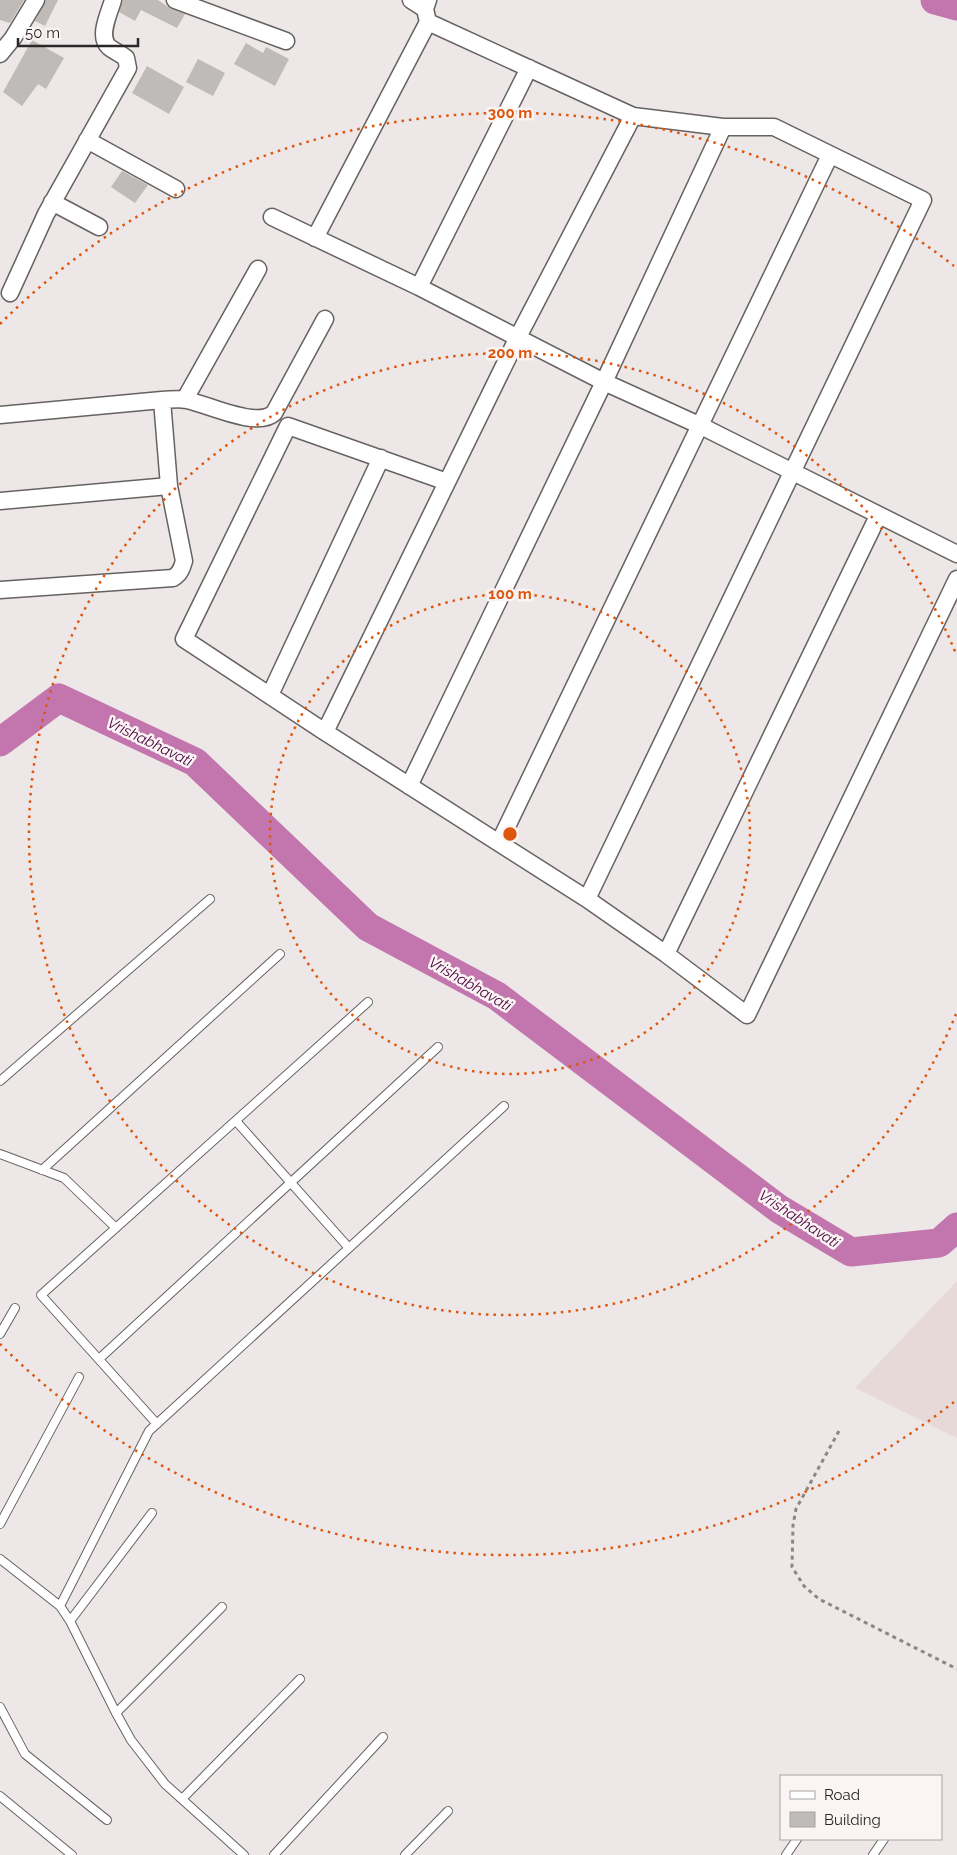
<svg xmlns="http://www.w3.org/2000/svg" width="957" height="1855" font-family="Raleway,sans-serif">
<rect width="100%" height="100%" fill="#ede8e7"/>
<path fill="#e7d9d7" d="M 957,1281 L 957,1438 L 855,1388 Z"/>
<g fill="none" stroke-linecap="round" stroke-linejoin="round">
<path stroke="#c276ad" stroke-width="29" d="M 935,0 L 957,6
M 0,742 L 59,698 L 195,762 L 368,927 L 497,996 L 779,1209 L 851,1252 L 939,1243 L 957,1227"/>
</g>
<path fill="#bfbbb8" d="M 0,0 L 24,0 L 10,23 L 0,20 Z
M 46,0 L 58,0 L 45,26 L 35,21 Z
M 123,0 L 158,0 L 171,9 L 185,14 L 177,28 L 141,10 L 135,21 L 119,12 Z
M 32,40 L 64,58 L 46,89 L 38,84 L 22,106 L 3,92 Z
M 246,43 L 263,53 L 266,47 L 289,59 L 275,86 L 234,64 Z
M 198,59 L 225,73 L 213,96 L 186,82 Z
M 147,66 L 184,87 L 169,114 L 132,93 Z
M 122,171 L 148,185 L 135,203 L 111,187 Z"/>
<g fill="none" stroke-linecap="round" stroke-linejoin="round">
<defs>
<path id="service" d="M 0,1081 L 210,899
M 236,1121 L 349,1248
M 0,1154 L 64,1178 L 116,1228
M 42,1170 L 280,954
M 0,1334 L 15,1308
M 99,1359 L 438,1047
M 157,1424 L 41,1295 L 368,1002
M 0,1524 L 79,1377
M 0,1559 L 60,1606 L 70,1621 L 116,1713 L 131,1740 L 165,1784 L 244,1855
M 60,1606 L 149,1431 L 504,1106
M 70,1621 L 152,1513
M 0,1707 L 25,1754 L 107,1820
M 116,1713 L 222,1607
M 0,1796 L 72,1855
M 182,1799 L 300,1679
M 274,1855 L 383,1737
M 405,1855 L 448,1811
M 786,1855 L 797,1839
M 873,1855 L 884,1839"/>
<path id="minor" d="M 175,0 L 286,41
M 411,0 L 425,9 L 428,0
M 425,9 L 428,22 L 633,116 L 723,127 L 774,127 L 923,200 L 587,899 L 325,732 L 518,337 L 633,116
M 0,54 L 13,38 L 36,0
M 529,68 L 419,287 L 604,382 L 701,426 L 957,554
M 87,140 L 176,189
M 52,202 L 99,227
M 272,217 L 419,287
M 315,238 L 428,22
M 10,293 L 46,214 L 128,68 L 126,58 C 121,54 114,51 109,47 C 97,36 110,12 113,0
M 185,399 L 258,269
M 0,415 L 162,400 C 170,400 179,398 186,400 C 208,404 257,429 274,413 L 325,319
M 0,501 L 169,486
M 0,590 L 173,578 C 180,574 182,568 184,561 L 169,486 L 162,400
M 270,695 L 381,458
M 325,732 L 184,639 L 288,426 L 447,482
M 409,786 L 604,382 L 723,127
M 499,843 L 830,155
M 587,899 L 666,954 L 878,516
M 666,954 L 747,1015 L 957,579"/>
</defs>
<use href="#service" stroke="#666261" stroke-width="10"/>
<use href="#minor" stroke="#666261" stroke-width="19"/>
<path stroke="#8b8787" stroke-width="3" stroke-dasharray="4 4" stroke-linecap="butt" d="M 839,1431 L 796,1509 L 793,1525 L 792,1567 L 804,1586 L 819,1599 L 957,1669"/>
<use href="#service" stroke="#fff" stroke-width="8"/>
<use href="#minor" stroke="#fff" stroke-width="16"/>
</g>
<g fill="none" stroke="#de560d" stroke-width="2.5" stroke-dasharray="2.5 5">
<circle cx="510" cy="834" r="240"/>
<path d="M956 1014A481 481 0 1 1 956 654"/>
<path d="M954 1402A721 721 0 0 1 0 1344M0 324A721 721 0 0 1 954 266"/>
</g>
<g text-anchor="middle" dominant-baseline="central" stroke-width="5" stroke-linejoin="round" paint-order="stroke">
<g font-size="15" font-style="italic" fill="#4b033e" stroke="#faf5f4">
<text transform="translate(150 742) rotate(26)">Vrishabhavati</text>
<text transform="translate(470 984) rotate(30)">Vrishabhavati</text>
<text transform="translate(799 1219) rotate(33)">Vrishabhavati</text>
</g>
</g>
<circle cx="510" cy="834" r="8" fill="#de560d" stroke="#faf5f4" stroke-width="2.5"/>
<g font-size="15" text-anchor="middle" font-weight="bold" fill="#de560d" stroke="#faf5f4" stroke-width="5" stroke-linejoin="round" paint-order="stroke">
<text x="510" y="118">300 m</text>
<text x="510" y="358">200 m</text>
<text x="510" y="599">100 m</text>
</g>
<rect x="780" y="1775" width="162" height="65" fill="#faf5f4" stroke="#a6a3a2"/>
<rect x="790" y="1791" width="25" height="8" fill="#ffffff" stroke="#a6a3a2"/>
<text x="824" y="1800" font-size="15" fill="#292727">Road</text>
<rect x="790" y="1812" width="25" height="15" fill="#bfbbb8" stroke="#a6a3a2"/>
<text x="824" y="1825" font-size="15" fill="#292727">Building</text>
<path d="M18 38v8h120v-8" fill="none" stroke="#292727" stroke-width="2.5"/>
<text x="25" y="38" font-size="15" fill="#292727" stroke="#faf5f4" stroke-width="4" paint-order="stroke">50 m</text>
</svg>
